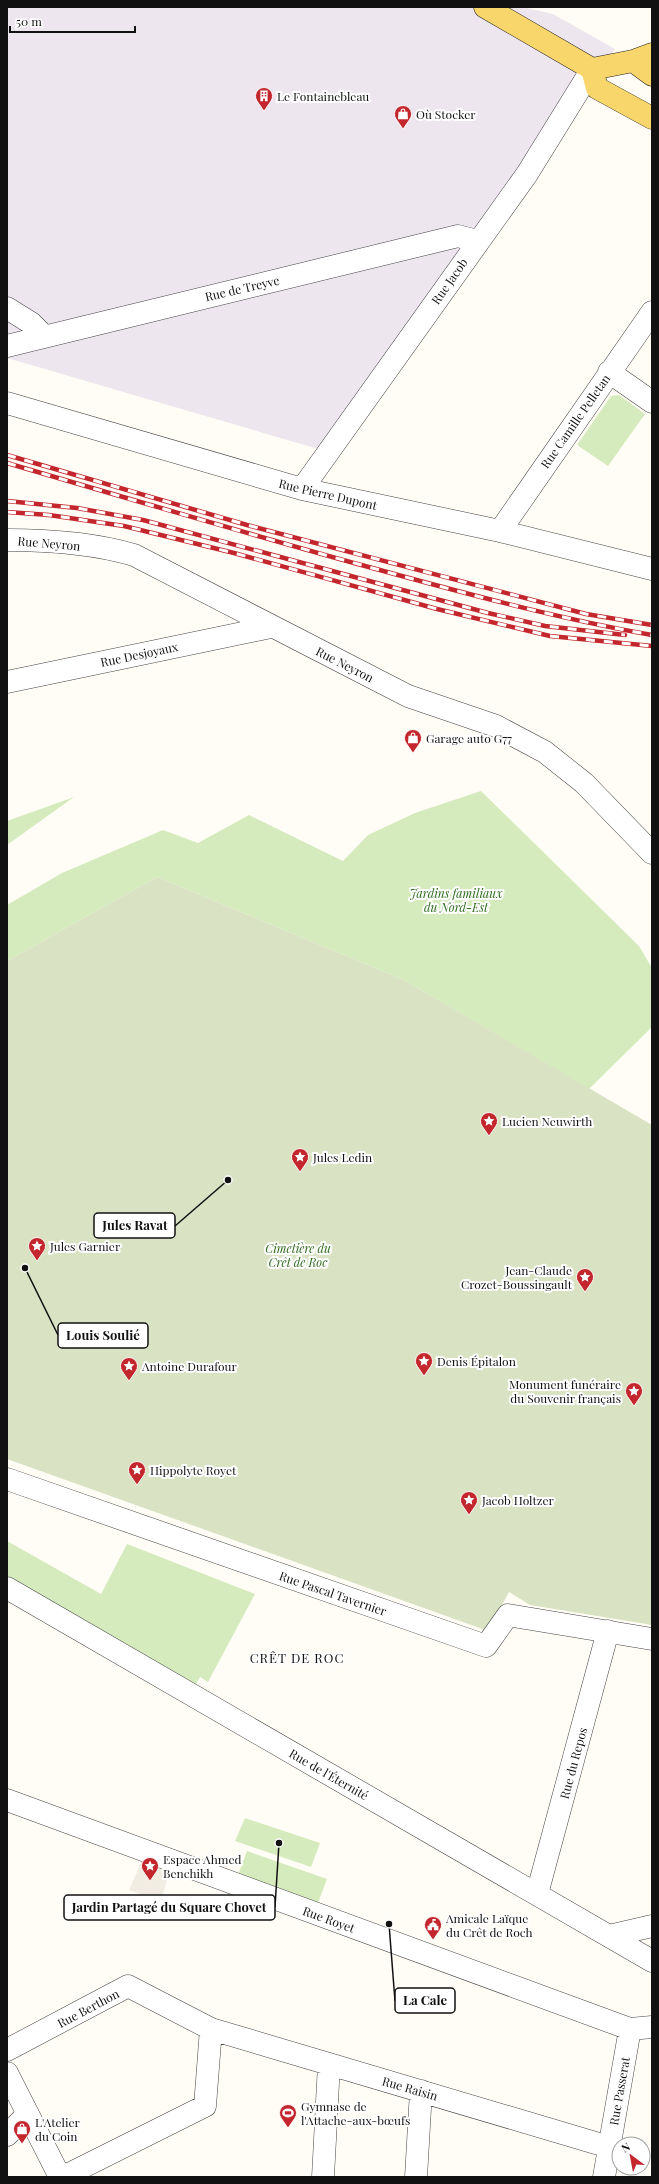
<svg xmlns="http://www.w3.org/2000/svg" width="659" height="2184" font-family="'Playfair Display',serif">
<rect width="100%" height="100%" fill="#fffdf5"/>
<path fill="#eee6ef" d="M 7,7 L 522,7 L 553,14 L 615,49 L 332,453 L 7,358 Z"/>
<path fill="#d5ebbd" d="M 619,395 L 645,414 L 608,466 L 577,445 L 611,396 Z
M 481,791 L 639,946 L 652,968 L 652,1027 L 589,1089 L 404,980 L 157,877 L 7,961 L 7,905 L 62,873 L 163,830 L 198,843 L 249,815 L 343,861 L 368,835 L 415,813 Z
M 74,797 L 7,845 L 7,821 Z
M 7,1541 L 101,1594 L 127,1544 L 255,1594 L 208,1682 L 200,1677 L 195,1686 L 7,1577 Z
M 245,1818 L 320,1843 L 311,1867 L 235,1841 Z
M 247,1851 L 327,1879 L 318,1903 L 238,1875 Z"/>
<path fill="#d9e3c4" d="M 157,877 L 404,980 L 652,1125 L 652,1625 L 530,1605 L 509,1592 L 488,1631 L 7,1459 L 7,961 Z"/>
<path fill="#f1ede2" d="M 142,1861 L 169,1871 L 161,1902 L 129,1890 Z"/>
<g fill="none" stroke-linecap="round" stroke-linejoin="round">
<defs>
<path id="minor" d="M 7,308 L 31,323 L 43,335
M 7,346 L 458,236 L 477,241
M 609,372 L 652,402
M 7,403 L 302,489 L 500,531 L 652,569
M 302,489 L 527,174 L 592,69
M 500,531 L 652,312
M 7,540 C 49,540 93,543 134,555 L 408,696 L 496,726 L 545,752 L 584,783 L 652,853
M 7,682 L 271,627
M 7,1479 L 486,1646 L 508,1615 L 652,1639
M 7,1588 L 652,1961
M 7,1800 L 630,2029 L 652,2027
M 537,1894 L 608,1631
M 609,1936 L 652,1926
M 7,2050 L 128,1986 L 211,2029 L 609,2147
M 7,2073 L 60,2177
M 7,2135 L 28,2114
M 63,2177 L 205,2106 L 211,2029
M 323,2177 L 329,2064
M 416,2177 L 421,2091
M 604,2177 L 630,2029"/>
<path id="major" d="M 485,7 L 592,69 L 597,88 L 652,118
M 633,61 L 652,75
M 592,69 L 633,61 L 652,54"/>
</defs>
<use href="#minor" stroke="#444" stroke-width="23"/>
<use href="#major" stroke="#222" stroke-width="23"/>
<use href="#minor" stroke="#fff" stroke-width="22"/>
<use href="#major" stroke="#f9d66b" stroke-width="22"/>
<defs>
<path id="rail" d="M 7,455 L 247,525 L 586,614 L 652,625
M 7,463 C 126,498 245,533 365,566 C 460,592 555,618 652,635
M 7,501 L 77,508 L 143,520 L 488,613 L 545,626 L 625,635
M 7,512 L 49,515 L 124,526 L 234,553 L 437,609 L 550,636 L 652,646"/>
</defs>
<use href="#rail" stroke="#c4262e" stroke-width="4.5"/>
<use href="#rail" stroke="#fff" stroke-width="3" stroke-dasharray="9" stroke-linecap="butt"/>
</g>
<defs>
<symbol id="building-pin" viewBox="-11 -11 22 30"><path d="M0 17L-7.5 6A9.5 9.5 0 1 1 7.5 6Z" fill="#c4262e" stroke="#fff"/><path d="M-4-6H4V6H1V3H-1V6H-4ZM-2.5-4.3h1.7v1.8h-1.7ZM.8-4.3h1.7v1.8H.8ZM-2.5-1h1.7V.8h-1.7ZM.8-1h1.7V.8H.8Z" fill="#fff"/></symbol>
<symbol id="shop-pin" viewBox="-11 -11 22 30"><path d="M0 17L-7.5 6A9.5 9.5 0 1 1 7.5 6Z" fill="#c4262e" stroke="#fff"/><path d="M-5-2.5h2.3a2.7 3.5 0 0 1 5.4 0H5L5.5 6h-11ZM-1.5-2.5h3a1.5 2.3 0 0 0-3 0Z" fill="#fff"/></symbol>
<symbol id="sight-pin" viewBox="-11 -11 22 30"><path d="M0 17L-7.5 6A9.5 9.5 0 1 1 7.5 6Z" fill="#c4262e" stroke="#fff"/><path d="M0-6L1.8-2.2L6-1.7L2.9 1.2L3.7 5.4L0 3.3L-3.7 5.4L-2.9 1.2L-6-1.7L-1.8-2.2Z" fill="#fff"/></symbol>
<symbol id="civic-pin" viewBox="-11 -11 22 30"><path d="M0 17L-7.5 6A9.5 9.5 0 1 1 7.5 6Z" fill="#c4262e" stroke="#fff"/><path d="M-.6-6.5H3V-4.5H.6V-3L4-1V1h2V6H-6V1h2V-1L-.6-3ZM-1.2 2.5V6h2.4V2.5Z" fill="#fff"/></symbol>
<symbol id="stadium-pin" viewBox="-11 -11 22 30"><path d="M0 17L-7.5 6A9.5 9.5 0 1 1 7.5 6Z" fill="#c4262e" stroke="#fff"/><path d="M0-5a6.5 5 0 1 0 0 10a6.5 5 0 1 0 0-10ZM-3.5-1.8h7v3.6h-7Z" fill="#fff"/></symbol>
</defs>
<g fill-rule="evenodd">
<use href="#building-pin" x="254" y="86" width="20" height="27"/>
<use href="#shop-pin" x="393" y="104" width="20" height="27"/>
<use href="#shop-pin" x="403" y="728" width="20" height="27"/>
<use href="#sight-pin" x="479" y="1111" width="20" height="27"/>
<use href="#sight-pin" x="290" y="1147" width="20" height="27"/>
<use href="#sight-pin" x="27" y="1236" width="20" height="27"/>
<use href="#sight-pin" x="575" y="1267" width="20" height="27"/>
<use href="#sight-pin" x="414" y="1351" width="20" height="27"/>
<use href="#sight-pin" x="119" y="1356" width="20" height="27"/>
<use href="#sight-pin" x="624" y="1381" width="20" height="27"/>
<use href="#sight-pin" x="127" y="1460" width="20" height="27"/>
<use href="#sight-pin" x="459" y="1490" width="20" height="27"/>
<use href="#sight-pin" x="140" y="1856" width="20" height="27"/>
<use href="#civic-pin" x="423" y="1915" width="20" height="27"/>
<use href="#stadium-pin" x="278" y="2103" width="20" height="27"/>
<use href="#shop-pin" x="12" y="2119" width="20" height="27"/>
</g>
<g text-anchor="middle" dominant-baseline="central" stroke-width="4" stroke-linejoin="round" paint-order="stroke">
<g font-size="12" fill="#111" stroke="#fff" text-anchor="start">
<text x="277" y="96">Le Fontainebleau</text>
<text x="416" y="114">Où Stocker</text>
<text x="426" y="738">Garage auto G77</text>
<text x="502" y="1121">Lucien Neuwirth</text>
<text x="313" y="1157">Jules Ledin</text>
<text x="50" y="1246">Jules Garnier</text>
<text x="572" y="1270" text-anchor="end">Jean-Claude<tspan x="572" dy="14">Crozet-Boussingault</tspan></text>
<text x="437" y="1361">Denis Épitalon</text>
<text x="142" y="1366">Antoine Durafour</text>
<text x="621" y="1384" text-anchor="end">Monument funéraire<tspan x="621" dy="14">du Souvenir français</tspan></text>
<text x="150" y="1470">Hippolyte Royet</text>
<text x="482" y="1500">Jacob Holtzer</text>
<text x="163" y="1859">Espace Ahmed<tspan x="163" dy="14">Benchikh</tspan></text>
<text x="446" y="1918">Amicale Laïque<tspan x="446" dy="14">du Crêt de Roch</tspan></text>
<text x="301" y="2106">Gymnase de<tspan x="301" dy="14">l'Attache-aux-bœufs</tspan></text>
<text x="35" y="2122">L'Atelier<tspan x="35" dy="14">du Coin</tspan></text>
</g>
<g font-size="12" fill="#111" stroke="#fff">
<text transform="translate(449 281) rotate(-55)">Rue Jacob</text>
<text transform="translate(242 288) rotate(-13)">Rue de Treyve</text>
<text transform="translate(575 421) rotate(-55)">Rue Camille Pelletan</text>
<text transform="translate(328 494) rotate(13)">Rue Pierre Dupont</text>
<text transform="translate(49 543) rotate(5)">Rue Neyron</text>
<text transform="translate(139 654) rotate(-12)">Rue Desjoyaux</text>
<text transform="translate(345 664) rotate(27)">Rue Neyron</text>
<text transform="translate(333 1593) rotate(19)">Rue Pascal Tavernier</text>
<text transform="translate(573 1763) rotate(-75)">Rue du Repos</text>
<text transform="translate(329 1774) rotate(30)">Rue de l'Éternité</text>
<text transform="translate(329 1919) rotate(20)">Rue Royet</text>
<text transform="translate(88 2008) rotate(-28)">Rue Berthon</text>
<text transform="translate(410 2088) rotate(16)">Rue Raisin</text>
<text transform="translate(619 2091) rotate(-80)">Rue Passerat</text>
</g>
<g font-size="12" font-style="italic" fill="#2f6b1f" stroke="#fff">
<text x="456" y="893">Jardins familiaux<tspan x="456" dy="14">du Nord-Est</tspan></text>
<text x="298" y="1248">Cimetière du<tspan x="298" dy="14">Crêt de Roc</tspan></text>
</g>
<g font-size="13" letter-spacing="1" fill="#111" stroke="#fff">
<text x="297" y="1657">CRÊT DE ROC</text>
</g>
</g>
<path fill="none" stroke="#111" stroke-width="1.5" d="M228 1180L175 1226M25 1268L58 1335M279 1843L275 1907M389 1924L395 2001"/>
<g fill="#111" stroke="#fff" stroke-width="1.5">
<circle cx="228" cy="1180" r="4"/>
<circle cx="25" cy="1268" r="4"/>
<circle cx="279" cy="1843" r="4"/>
<circle cx="389" cy="1924" r="4"/>
</g>
<g fill="#fff" stroke="#111" stroke-width="1.5">
<rect x="94" y="1213" width="81" height="25" rx="4"/>
<rect x="58" y="1323" width="90" height="25" rx="4"/>
<rect x="64" y="1895" width="211" height="25" rx="4"/>
<rect x="395" y="1988" width="60" height="25" rx="4"/>
</g>
<g font-size="13" text-anchor="middle" font-weight="bold" fill="#111">
<text x="135" y="1230">Jules Ravat</text>
<text x="103" y="1340">Louis Soulié</text>
<text x="169" y="1912">Jardin Partagé du Square Chovet</text>
<text x="425" y="2005">La Cale</text>
</g>
<rect width="659" height="2184" fill="none" stroke="#111111" stroke-width="16"/>
<g transform="translate(631 2156) rotate(328)"><circle r="19" fill="#ffffff" stroke="#a0a0a0"/>
<path d="M0-3L7 15L0 10L-7 15Z" fill="#c4262e"/>
<text y="-6" font-size="11" font-weight="bold" text-anchor="middle" fill="#111111">N</text>
</g>
<path d="M10 26v6h125v-6" fill="none" stroke="#111111" stroke-width="2"/>
<text x="16" y="26" font-size="12" fill="#111111" stroke="#ffffff" stroke-width="3" paint-order="stroke">50 m</text>
</svg>
